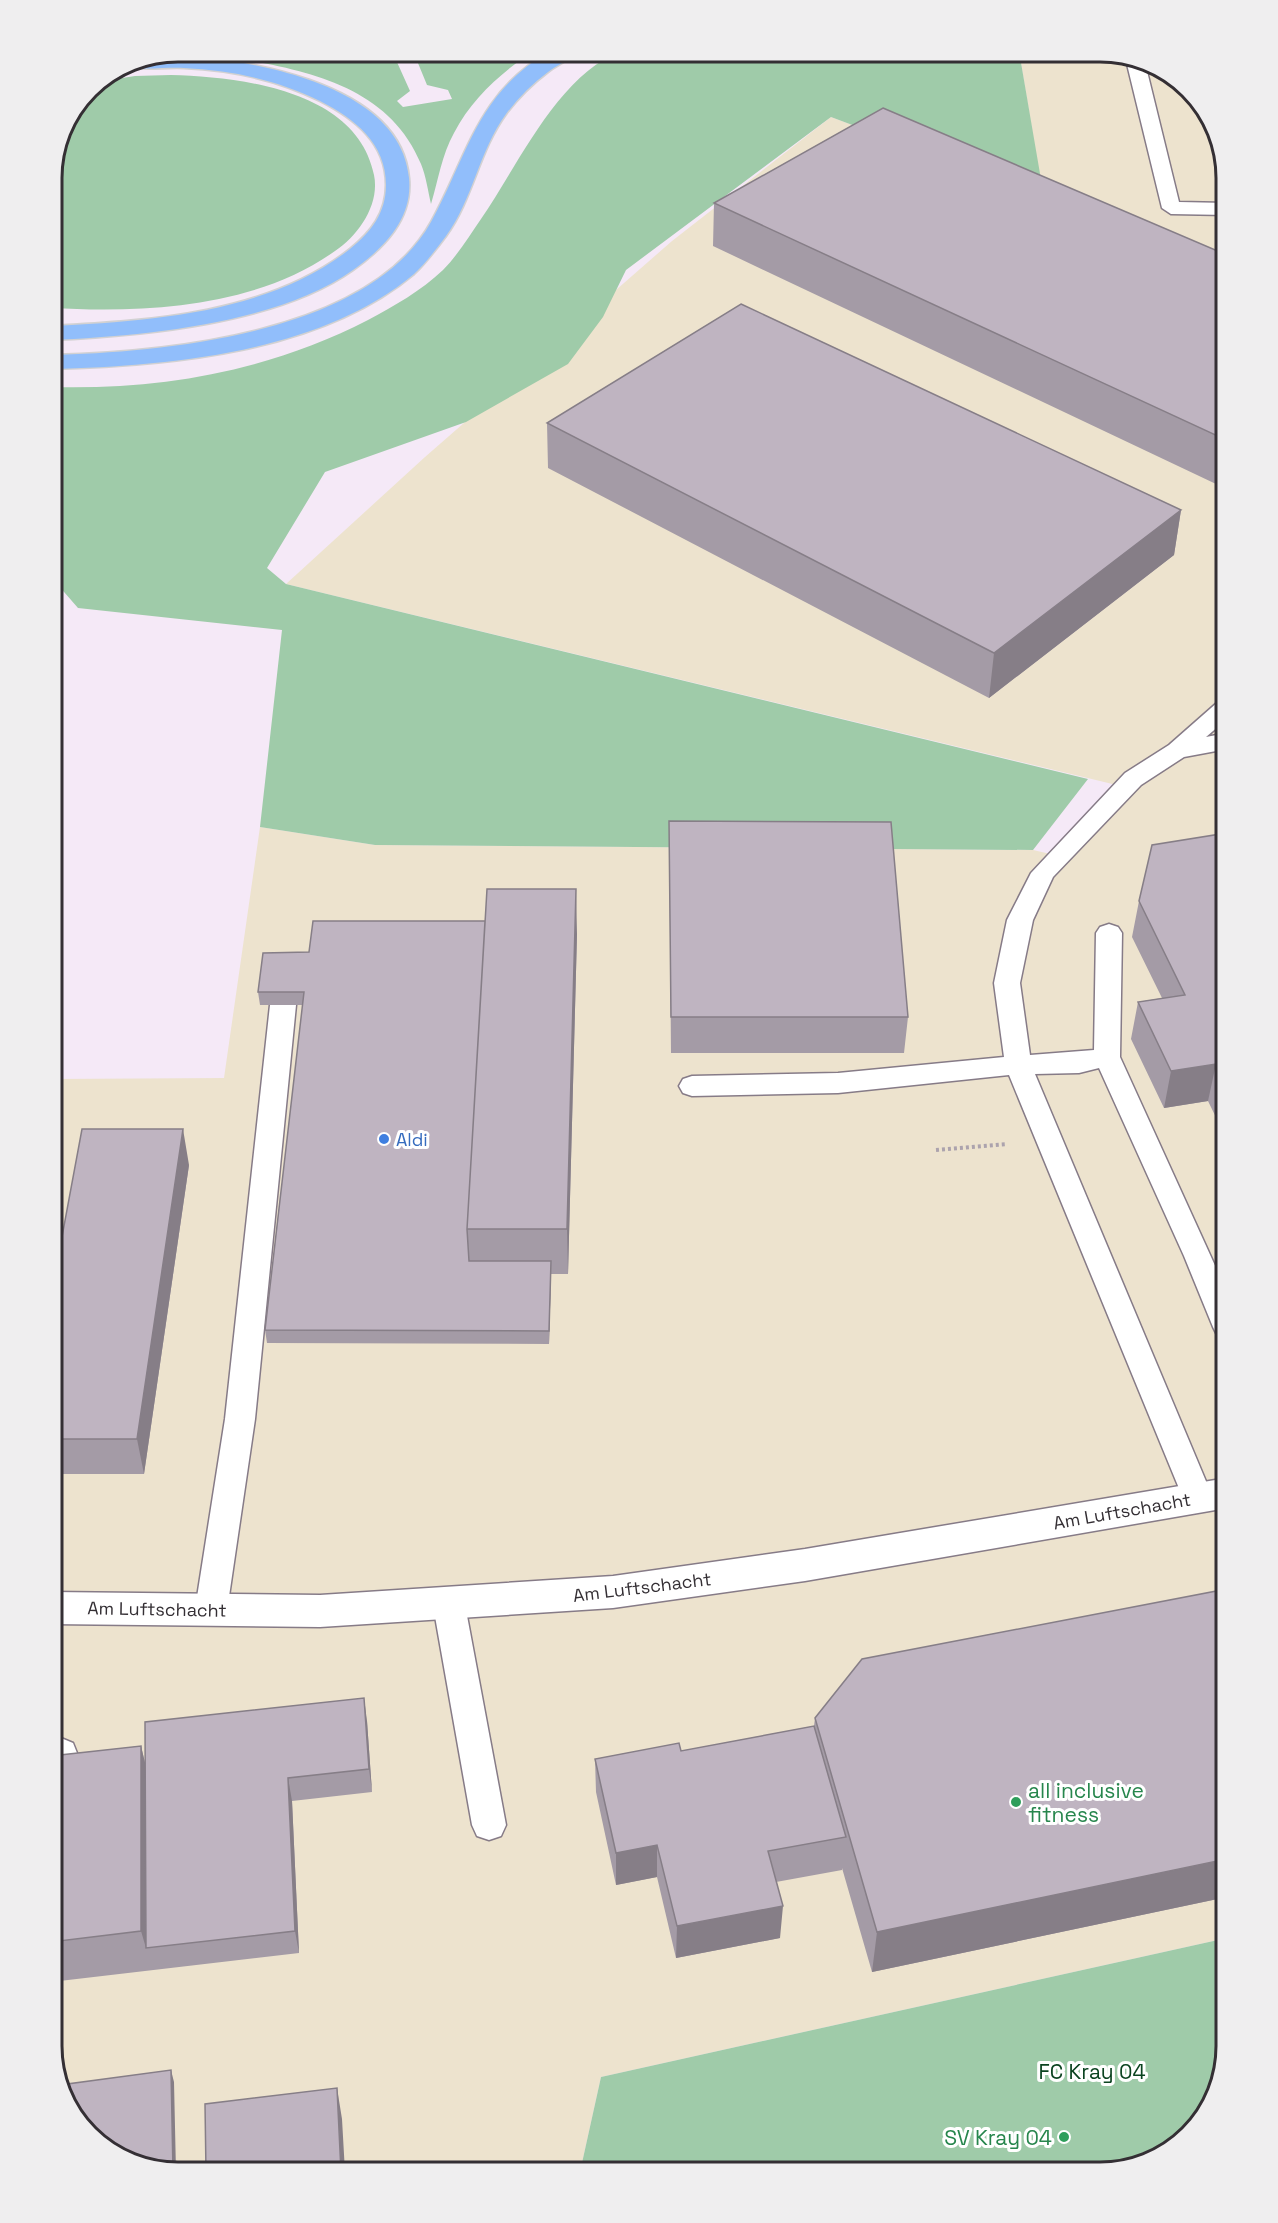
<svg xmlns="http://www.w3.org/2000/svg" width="1278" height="2223" font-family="'Space Grotesk',sans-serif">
<rect width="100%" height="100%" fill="#f5e9f7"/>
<path fill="#ede3ce" d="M 1019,51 L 1110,51 L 1171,72 L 1214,122 L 1227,177 L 1227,1938 L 601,2077 L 580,2172 L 169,2172 L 64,2101 L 51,2046 L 51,1079 L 224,1078 L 260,827 L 375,845 L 1033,850 L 1068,858 L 1133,789 L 286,584 L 425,457 L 672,241 L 831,117 L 1043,197 Z"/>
<path fill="#9fcba9" d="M 221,51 L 392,51 L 410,91 L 397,101 L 403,107 L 452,99 L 448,90 L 427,85 L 413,51 L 533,51 C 501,73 472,98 454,133 C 442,154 438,181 431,204 C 428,191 426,176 421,164 C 385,77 288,68 208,53 Z
M 622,51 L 1019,51 L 1044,197 L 831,117 L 626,270 L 603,317 L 568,364 L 466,422 L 325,472 L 267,568 L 286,584 L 1088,779 L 1033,850 L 375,845 L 260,827 L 282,630 L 78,608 L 51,577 L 51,387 C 162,390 269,371 368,320 C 394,306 421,291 443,270 C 457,256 470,235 481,219 C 518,166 558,74 622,51 Z
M 171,75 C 241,77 357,90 374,175 C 380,204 359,235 335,251 C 255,308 146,313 51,308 L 51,169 L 61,128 L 88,88 L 96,82 L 135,76 Z
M 1227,1938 L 1227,2046 L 1206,2116 L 1156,2159 L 1101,2172 L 580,2172 L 601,2077 Z"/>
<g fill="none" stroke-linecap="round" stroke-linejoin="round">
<defs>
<path id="service" d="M 1128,58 L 1145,63 L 1179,202 L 1227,203 L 1227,215 L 1171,214 L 1162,208 L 1126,60 Z
M 1227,699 L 1227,719 L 1206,737 L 1227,733 L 1227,749 L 1184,757 L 1141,785 L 1053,877 L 1033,920 L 1020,983 L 1030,1055 L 1094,1050 L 1096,933 L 1100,927 L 1109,924 L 1118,927 L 1122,933 L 1120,1057 L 1227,1292 L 1227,1338 L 1217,1335 L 1213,1327 L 1184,1256 L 1099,1068 L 1079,1073 L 1035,1074 L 1213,1498 L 1209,1507 L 1198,1511 L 1187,1507 L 1183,1498 L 1009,1075 L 838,1093 L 692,1096 L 683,1093 L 679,1086 L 683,1079 L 692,1076 L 838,1073 L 1004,1057 L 994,983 L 1007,920 L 1031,873 L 1125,773 L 1169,745 L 1219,701 Z
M 283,996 L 292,999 L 296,1005 L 255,1419 L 227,1610 L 222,1619 L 211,1623 L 200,1619 L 195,1610 L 225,1419 L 270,1005 L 274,999 Z
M 449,1592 L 460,1596 L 465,1605 L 506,1825 L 501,1836 L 489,1840 L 477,1836 L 472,1825 L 433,1605 L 438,1596 Z
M 61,1738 L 73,1743 L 77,1753 L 73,1763 L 51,1769 L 51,1739 Z"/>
<path id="minor" d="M 1227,1478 L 1227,1508 L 805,1581 L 613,1608 L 320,1627 L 51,1624 L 51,1592 L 320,1595 L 613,1576 L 805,1549 Z"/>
<path id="motorway" d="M 550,51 L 577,51 C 570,60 557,65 548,72 C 532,84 518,98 506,114 C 479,151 473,199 446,236 C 437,248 425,264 414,274 C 320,353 168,366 51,369 L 51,355 C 164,352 369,334 431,222 C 468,155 477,93 550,51 Z
M 160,54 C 236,57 400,79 409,178 C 413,219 384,248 353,270 C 277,324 142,336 51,340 L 51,326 C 151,321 269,313 350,249 C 371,232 386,213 386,185 C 386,143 355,119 320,101 C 278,80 231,70 184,68 C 164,67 141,71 121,66 L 129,60 Z"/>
</defs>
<use href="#service" stroke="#867b87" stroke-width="3"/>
<use href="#minor" stroke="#867b87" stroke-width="3"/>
<use href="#motorway" stroke="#d2d1d2" stroke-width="3"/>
<path stroke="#aca3ad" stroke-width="4" stroke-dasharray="3 3" stroke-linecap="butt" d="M 936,1150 L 1007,1144"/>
<use href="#service" fill="#fff" fill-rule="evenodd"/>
<use href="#minor" fill="#fff" fill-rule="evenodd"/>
<use href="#motorway" fill="#91befb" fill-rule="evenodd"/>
</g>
<path fill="#a49ba6" d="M 714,203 L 1227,255 L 1227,476 L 1216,484 L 713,246 Z
M 547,423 L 1181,510 L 1174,555 L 989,698 L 548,468 Z
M 669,821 L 908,1017 L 904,1053 L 671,1053 Z
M 1227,833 L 1227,1140 L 1208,1101 L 1164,1108 L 1131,1039 L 1138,1002 L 1162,998 L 1132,937 L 1139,901 Z
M 577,934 L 568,1274 L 551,1274 L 549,1344 L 267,1343 L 265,1330 L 303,1005 L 260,1005 L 258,992 L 309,952 Z
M 189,1165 L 144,1474 L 51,1474 L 51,1296 Z
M 1227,1589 L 1227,1897 L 872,1972 L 842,1868 L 842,1870 L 776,1882 L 780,1938 L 676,1958 L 657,1877 L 616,1885 L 596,1792 L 595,1759 L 681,1751 L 814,1726 L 815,1718 Z
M 367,1721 L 372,1792 L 292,1801 L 299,1953 L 51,1982 L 51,1756 L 141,1746 L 145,1763 Z"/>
<path fill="#867e87" d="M 1227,437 L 1227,476 L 1216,484 L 1224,439 Z
M 1181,510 L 1174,555 L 989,698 L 994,653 Z
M 576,889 L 577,934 L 568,1274 L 567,1229 Z
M 1216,1064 L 1208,1101 L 1164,1108 L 1171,1071 Z
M 183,1129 L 189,1165 L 144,1474 L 137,1439 Z
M 551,1261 L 551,1274 L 549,1344 L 549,1331 Z
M 364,1698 L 367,1721 L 372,1792 L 369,1769 Z
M 141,1746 L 151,1788 L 146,1948 L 141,1931 Z
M 288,1778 L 292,1801 L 299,1953 L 295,1931 Z
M 657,1845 L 657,1877 L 616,1885 L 616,1853 Z
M 1227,1859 L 1227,1897 L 872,1972 L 877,1932 Z
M 783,1906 L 780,1938 L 676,1958 L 677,1926 Z
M 171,2070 L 174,2082 L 176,2172 L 173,2172 Z
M 337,2088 L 342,2119 L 345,2172 L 341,2172 Z"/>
<path fill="#bfb4c1" stroke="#867e87" stroke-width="1.5" d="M 883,108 L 1227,255 L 1227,437 L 1224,439 L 714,203 Z
M 741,304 L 1181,510 L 994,653 L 547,423 Z
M 669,821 L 891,822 L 908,1017 L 671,1017 Z
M 1227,833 L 1227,1087 L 1216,1064 L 1171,1071 L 1138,1002 L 1185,995 L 1139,901 L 1152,845 Z
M 487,889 L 576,889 L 567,1229 L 467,1229 Z
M 313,921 L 485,921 L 467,1229 L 469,1261 L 551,1261 L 549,1331 L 265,1330 L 304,992 L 258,992 L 263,953 L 309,952 Z
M 82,1129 L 183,1129 L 137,1439 L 51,1439 L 51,1296 Z
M 1227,1589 L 1227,1859 L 877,1932 L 815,1718 L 862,1659 Z
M 364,1698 L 369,1769 L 288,1778 L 295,1931 L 146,1948 L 145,1722 Z
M 814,1726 L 846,1837 L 768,1851 L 783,1906 L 677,1926 L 657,1845 L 616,1853 L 595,1759 L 679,1743 L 681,1751 Z
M 141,1746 L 141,1931 L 51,1942 L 51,1756 Z
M 171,2070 L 173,2172 L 169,2172 L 107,2151 L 64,2101 L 60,2085 Z
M 337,2088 L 341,2172 L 206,2172 L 205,2104 Z"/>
<circle fill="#3f7fe0" stroke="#fff" stroke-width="2" cx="384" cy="1139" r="6"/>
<g fill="#2e9e5b" stroke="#fff" stroke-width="2">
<circle cx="1016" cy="1802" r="6"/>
<circle cx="1064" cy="2137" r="6"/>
</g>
<g text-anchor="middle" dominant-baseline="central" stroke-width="6" stroke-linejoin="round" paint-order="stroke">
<g font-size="18" fill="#366cbe" stroke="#fff" text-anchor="start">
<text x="396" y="1139">Aldi</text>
</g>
<g font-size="18" fill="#342f34" stroke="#fff">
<text transform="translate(1122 1511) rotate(-10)">Am Luftschacht</text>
<text transform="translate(642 1587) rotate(-7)">Am Luftschacht</text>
<text transform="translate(157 1609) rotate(1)">Am Luftschacht</text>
</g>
<g font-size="21" fill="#27864d" stroke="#fff" text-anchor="start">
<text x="1028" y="1790">all inclusive<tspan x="1028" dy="24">fitness</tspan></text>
<text x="1052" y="2137" text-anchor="end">SV Kray 04</text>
</g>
<g font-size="21" fill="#0b4420" stroke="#fff">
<text x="1092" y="2071">FC Kray 04</text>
</g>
</g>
<path d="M0 0H1278V2223H0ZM178 62H1100A116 116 0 0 1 1216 178V2046A116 116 0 0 1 1100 2162H178A116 116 0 0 1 62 2046V178A116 116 0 0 1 178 62Z" fill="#efeeef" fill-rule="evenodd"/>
<path fill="none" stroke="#342f34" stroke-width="3" d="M178 62H1100A116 116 0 0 1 1216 178V2046A116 116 0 0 1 1100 2162H178A116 116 0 0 1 62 2046V178A116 116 0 0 1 178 62Z"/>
</svg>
